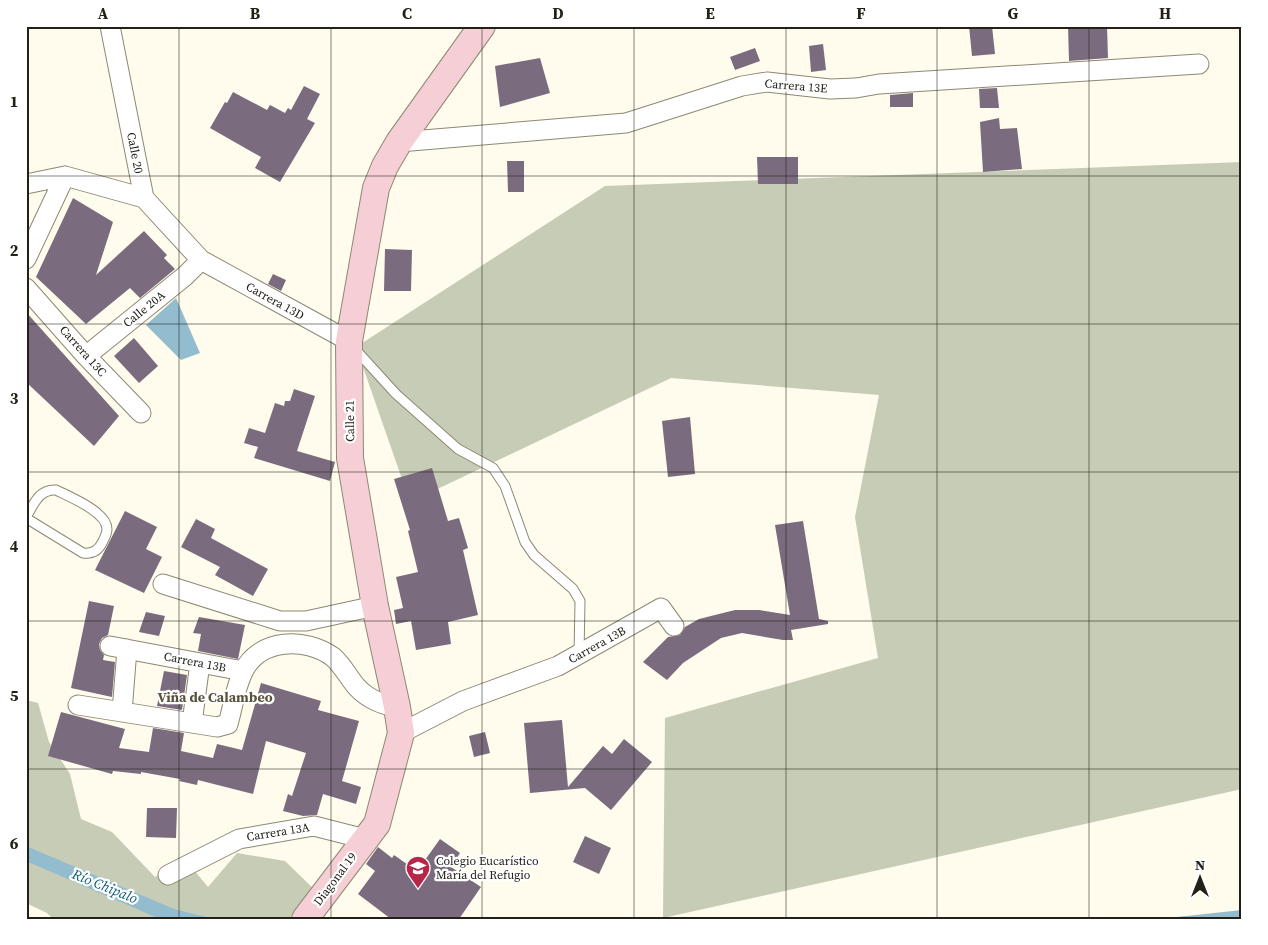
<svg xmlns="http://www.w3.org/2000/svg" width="1268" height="945" font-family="'Source Serif 4',serif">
<rect width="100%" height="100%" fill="#fffbed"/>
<path fill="#c6ccb5" d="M 1242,162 L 1242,789 L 663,918 L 665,718 L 878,658 L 855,517 L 879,395 L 671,378 L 410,502 L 356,347 L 605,186 Z
M 26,700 L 38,703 L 49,742 L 70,774 L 81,819 L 112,832 L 155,877 L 184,858 L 208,887 L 237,853 L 285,861 L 320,895 L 299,919 L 53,919 L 47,913 L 26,903 Z"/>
<path fill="#93bccf" d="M 176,298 L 200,353 L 181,360 L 146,325 Z
M 26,846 L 174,909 L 214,919 L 160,919 L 26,861 Z
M 1242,910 L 1242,919 L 1158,919 Z"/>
<path fill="#7a6c7e" d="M 969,26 L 992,26 L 995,54 L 972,56 Z
M 1068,26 L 1107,26 L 1108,58 L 1069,61 Z
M 823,44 L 826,70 L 811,72 L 809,46 Z
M 755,48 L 760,61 L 735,70 L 730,57 Z
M 540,58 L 550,93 L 500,107 L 495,66 Z
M 304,86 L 320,94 L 307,119 L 315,123 L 280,182 L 255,168 L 261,157 L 210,128 L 225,102 L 227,103 L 233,92 L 267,110 L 270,105 L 285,113 L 288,108 L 291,110 Z
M 997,88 L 999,108 L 980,108 L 979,89 Z
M 913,93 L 913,107 L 890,107 L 890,95 Z
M 999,118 L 1000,129 L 1017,128 L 1022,169 L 983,172 L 980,122 Z
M 757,157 L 798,157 L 798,184 L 758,184 Z
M 507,161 L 524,161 L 524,192 L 508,192 Z
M 73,198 L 113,222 L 96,275 L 144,231 L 167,255 L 164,258 L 175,269 L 140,298 L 130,288 L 86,324 L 36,277 Z
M 385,249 L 412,250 L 411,291 L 384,291 Z
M 273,274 L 286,280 L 281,291 L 268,284 Z
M 26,312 L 119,416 L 94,446 L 26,382 Z
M 134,338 L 158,366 L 139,383 L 114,356 Z
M 294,389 L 315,396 L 297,451 L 335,462 L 330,481 L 254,458 L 258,447 L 244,443 L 249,428 L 265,433 L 275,403 L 284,406 L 285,401 L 290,401 Z
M 690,417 L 695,474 L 668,477 L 662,421 Z
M 432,468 L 448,521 L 459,518 L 468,548 L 463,550 L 478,615 L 448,622 L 451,644 L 416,650 L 411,621 L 396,624 L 394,610 L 403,608 L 396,577 L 418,572 L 408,531 L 410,530 L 394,479 Z
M 125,511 L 157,527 L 146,549 L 162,557 L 144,593 L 95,570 Z
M 196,519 L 215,529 L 211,538 L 268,569 L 253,596 L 215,575 L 220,567 L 181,547 Z
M 803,521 L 819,619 L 828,621 L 828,624 L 791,630 L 793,640 L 783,640 L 742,633 L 721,638 L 683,663 L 667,680 L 643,662 L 668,637 L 680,635 L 685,627 L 699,619 L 735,610 L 759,610 L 790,615 L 775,525 Z
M 89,601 L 114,606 L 108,635 L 102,638 L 99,644 L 100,650 L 104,655 L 103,660 L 115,662 L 112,697 L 71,688 Z
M 146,612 L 165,616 L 159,636 L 139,632 Z
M 199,617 L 245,625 L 238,659 L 198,651 L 201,634 L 193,633 Z
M 164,671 L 187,675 L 182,710 L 157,706 Z
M 261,683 L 321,701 L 318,710 L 359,721 L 342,781 L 361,787 L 356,804 L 323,794 L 317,815 L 303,816 L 283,811 L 288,794 L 292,796 L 306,753 L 266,741 L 253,794 L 198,780 L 197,785 L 179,781 L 180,779 L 141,772 L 141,774 L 113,771 L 112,774 L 48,756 L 61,712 L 125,729 L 119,748 L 149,752 L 153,728 L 184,733 L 181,751 L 213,758 L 217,744 L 242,750 Z
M 562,720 L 568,787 L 603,746 L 612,754 L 624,739 L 652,762 L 611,810 L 585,788 L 530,793 L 524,723 Z
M 485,732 L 490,753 L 474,757 L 469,736 Z
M 147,808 L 177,808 L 176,838 L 146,837 Z
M 585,836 L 611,848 L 599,874 L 573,862 Z
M 440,839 L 460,853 L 451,867 L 481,887 L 459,919 L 391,919 L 358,894 L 375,871 L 366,864 L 378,847 L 392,858 L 394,855 L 414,869 L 422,858 L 425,860 Z"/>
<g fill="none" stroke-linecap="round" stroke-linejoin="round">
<defs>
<path id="lane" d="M 355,349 L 396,394 L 458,449 L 493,468 L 505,486 L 525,542 L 534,555 L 573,589 L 580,601 L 579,655
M 26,517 C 34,504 39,489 56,490 C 70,497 107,512 107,529 C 107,534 104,539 102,543 C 98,551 92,554 83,553 L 26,518"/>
<path id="street" d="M 110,26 L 144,198 L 201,260 L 349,341
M 399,142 L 626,123 L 742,86 L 767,82 L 830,89 L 856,88 L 879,84 L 1199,64
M 26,184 L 65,176 L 144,198
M 26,259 L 65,176
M 26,288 L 86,356 L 141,413
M 86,356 L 185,276 L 201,260
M 163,584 L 280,621 L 306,621 L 375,606
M 110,646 L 243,671
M 78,705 L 217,727 L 228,724 C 233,707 235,688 243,672 C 259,638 306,637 333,657 C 341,664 346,673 352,681 C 362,696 380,705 397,707
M 122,712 L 127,649
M 192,723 L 200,663
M 401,733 L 463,701 L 558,666 L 661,608 L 674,626
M 168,875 L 239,839 L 314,826 L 365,839"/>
<path id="secondary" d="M 305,919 L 377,824 L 401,733 L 397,707 L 375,606 L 350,458 L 349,341 L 376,188 L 385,166 L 399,142 L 482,26"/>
</defs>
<use href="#lane" stroke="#8e8873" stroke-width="11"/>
<use href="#street" stroke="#8e8873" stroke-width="21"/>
<use href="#secondary" stroke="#8e8873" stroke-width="28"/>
<use href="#lane" stroke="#fff" stroke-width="9"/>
<use href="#street" stroke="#fff" stroke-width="19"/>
<use href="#secondary" stroke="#f6cfd6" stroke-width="26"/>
</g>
<path fill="none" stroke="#222017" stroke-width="1" stroke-opacity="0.55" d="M 179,26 L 179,919M 331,26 L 331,919M 482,26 L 482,919M 634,26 L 634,919M 786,26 L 786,919M 937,26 L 937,919M 1089,26 L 1089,919M 26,176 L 1242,176M 26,324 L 1242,324M 26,472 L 1242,472M 26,621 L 1242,621M 26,769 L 1242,769"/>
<defs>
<symbol id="school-pin" viewBox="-11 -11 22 30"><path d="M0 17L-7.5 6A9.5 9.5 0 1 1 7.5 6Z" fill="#b72549" stroke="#fff"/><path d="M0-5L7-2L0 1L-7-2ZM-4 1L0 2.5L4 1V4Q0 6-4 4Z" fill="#fff"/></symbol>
</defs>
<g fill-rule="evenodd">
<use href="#school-pin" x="404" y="854" width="28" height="38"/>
</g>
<g text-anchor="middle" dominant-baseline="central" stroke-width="4.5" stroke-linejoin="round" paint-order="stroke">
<g font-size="12" fill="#222017" stroke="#fff">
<text transform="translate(796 86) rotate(5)">Carrera 13E</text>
<text transform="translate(135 153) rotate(79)">Calle 20</text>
<text transform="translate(275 301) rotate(29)">Carrera 13D</text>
<text transform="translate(144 309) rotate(-39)">Calle 20A</text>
<text transform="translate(83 351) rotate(48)">Carrera 13C</text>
<text transform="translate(350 421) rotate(-91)">Calle 21</text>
<text transform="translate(597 645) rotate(-29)">Carrera 13B</text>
<text transform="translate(195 662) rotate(11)">Carrera 13B</text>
<text transform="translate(278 832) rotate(-9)">Carrera 13A</text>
<text transform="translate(335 879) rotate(-53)">Diagonal 19</text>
</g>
<g font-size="12" fill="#222017" stroke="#fff" text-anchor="start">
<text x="436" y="861">Colegio Eucarístico<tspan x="436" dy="14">María del Refugio</tspan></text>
</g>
<g font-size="14" font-weight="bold" fill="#57523e" stroke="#fff">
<text x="215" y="697">Viña de Calambeo</text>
</g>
<g font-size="14" font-style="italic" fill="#0b5a75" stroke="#fff">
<text transform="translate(105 886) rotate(22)">Río Chipalo</text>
</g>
</g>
<rect width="1268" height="945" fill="none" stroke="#ffffff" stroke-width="55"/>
<g transform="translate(1200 878)" stroke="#ffffff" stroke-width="4" paint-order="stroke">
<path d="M0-4L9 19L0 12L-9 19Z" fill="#222017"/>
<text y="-8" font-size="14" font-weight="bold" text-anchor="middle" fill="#222017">N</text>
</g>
<rect x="28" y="28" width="1212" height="890" fill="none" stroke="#222017" stroke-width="2"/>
<g font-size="16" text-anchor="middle" font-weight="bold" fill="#222017">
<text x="103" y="19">A</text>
<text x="255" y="19">B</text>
<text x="407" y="19">C</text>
<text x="558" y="19">D</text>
<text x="710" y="19">E</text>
<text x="861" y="19">F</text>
<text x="1013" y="19">G</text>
<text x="1165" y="19">H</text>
<text x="14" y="107">1</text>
<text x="14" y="256">2</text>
<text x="14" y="404">3</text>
<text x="14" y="552">4</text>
<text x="14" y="701">5</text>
<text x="14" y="849">6</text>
</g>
</svg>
